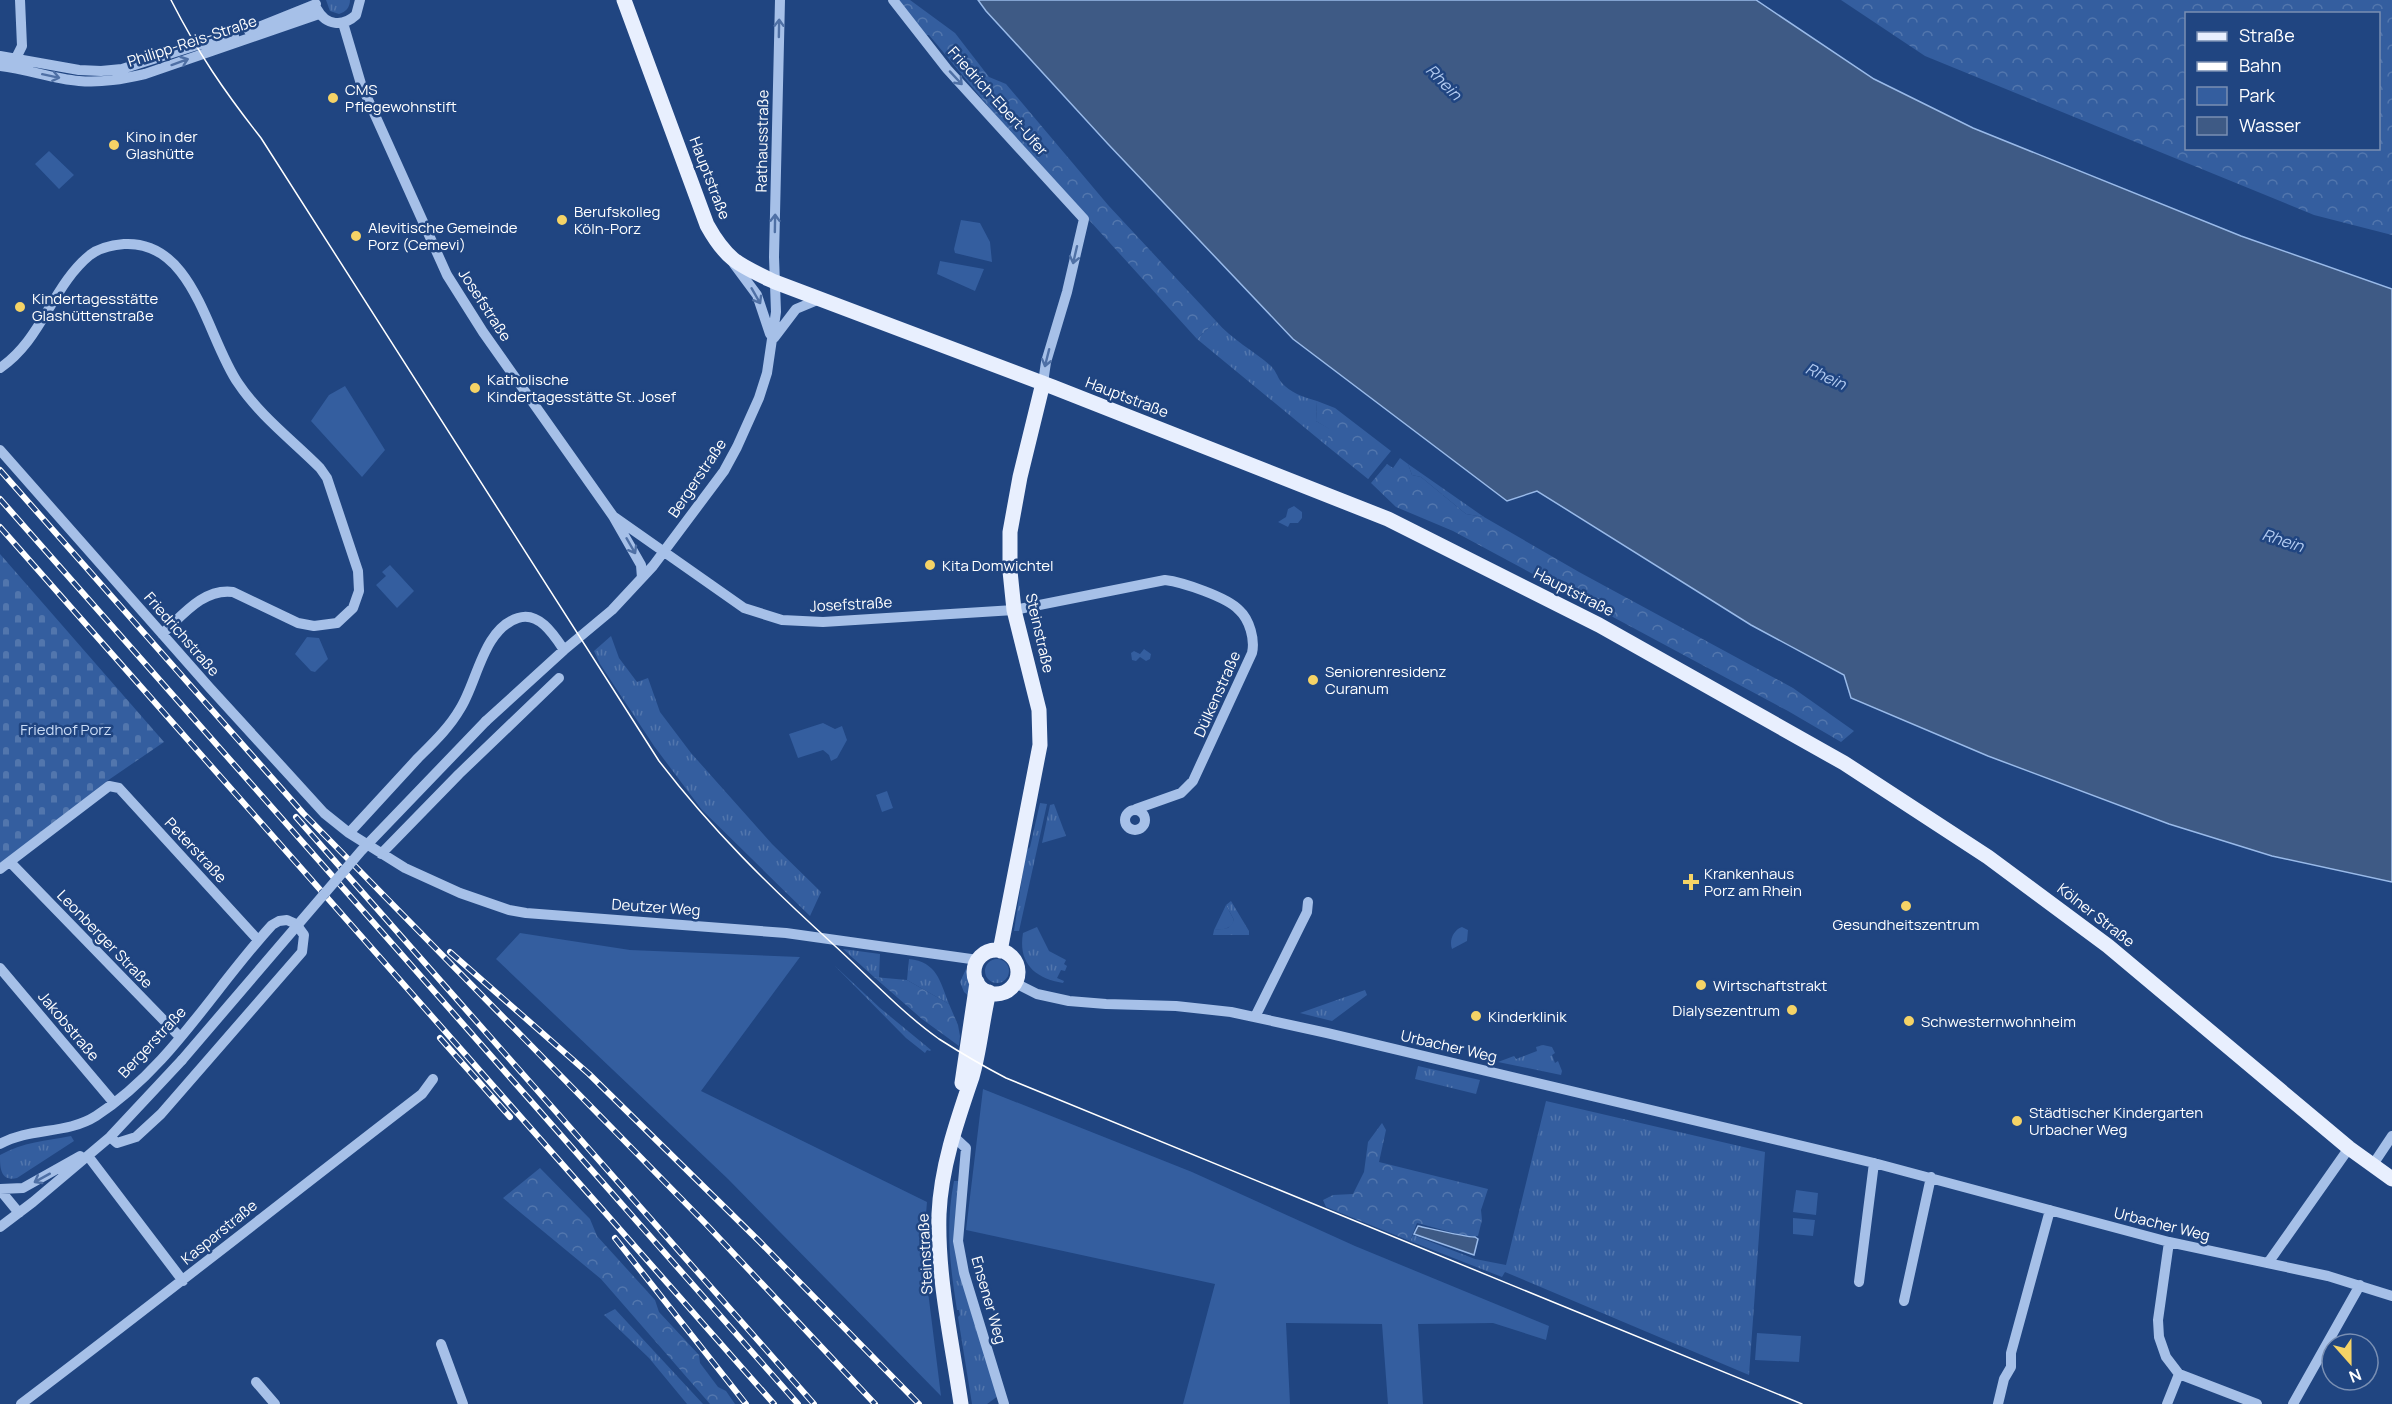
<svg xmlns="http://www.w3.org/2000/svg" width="2392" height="1404" font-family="Manrope,sans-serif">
<defs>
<pattern id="grass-tufts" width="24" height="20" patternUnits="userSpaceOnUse" patternTransform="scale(1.5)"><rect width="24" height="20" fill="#345e9f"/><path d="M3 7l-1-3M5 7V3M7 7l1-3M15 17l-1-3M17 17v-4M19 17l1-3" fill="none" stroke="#5276ad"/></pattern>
<pattern id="forest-crowns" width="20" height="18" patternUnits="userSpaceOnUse" patternTransform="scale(1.5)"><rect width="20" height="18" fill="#345e9f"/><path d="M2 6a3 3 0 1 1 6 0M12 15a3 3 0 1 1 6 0" fill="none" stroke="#5276ad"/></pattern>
<pattern id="cemetery-stones" width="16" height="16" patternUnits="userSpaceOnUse" patternTransform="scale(1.5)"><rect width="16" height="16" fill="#345e9f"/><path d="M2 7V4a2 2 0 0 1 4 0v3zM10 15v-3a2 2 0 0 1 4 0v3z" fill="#5276ad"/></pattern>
</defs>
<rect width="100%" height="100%" fill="#204581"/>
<path fill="url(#grass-tufts)" d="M 326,0 L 350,0 C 350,7 346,12 339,14 L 330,11 Z
M 1216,321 C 1232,340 1253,350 1271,366 C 1276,371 1277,376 1281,382 C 1290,393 1304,397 1317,401 L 1316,421 L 1330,429 L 1327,446 L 1197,339 Z
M 1408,464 L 1484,517 L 1466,514 L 1421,477 L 1412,475 Z
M 611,636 L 619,658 L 637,682 L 648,678 L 660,712 L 691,753 L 772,844 L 821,892 L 810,916 L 702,810 L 654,746 L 600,664 L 594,651 Z
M 1040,803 L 1047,804 L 1019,931 L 1014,931 L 1026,851 L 1030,847 Z
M 1054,804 L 1066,836 L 1042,843 L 1050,805 Z
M 1231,901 L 1249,931 L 1249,935 L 1213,935 L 1214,930 L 1228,928 L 1234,920 L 1226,905 Z
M 1037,927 L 1049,951 L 1066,960 L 1064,964 L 1067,966 L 1065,971 L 1061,970 L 1057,978 L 1064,981 L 1063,983 C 1034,978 1018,963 1023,933 Z
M 843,949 L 880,954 L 879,978 L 874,977 Z
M 909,959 C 937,962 940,981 949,1004 L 907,980 Z
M985 971a12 12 0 1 1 24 0a12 12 0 1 1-24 0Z
M 835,966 L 880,1008 L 931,1050 L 930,1051 L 927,1050 L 925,1053 L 906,1038 Z
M 966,969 L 972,979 L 971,998 L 964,992 L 960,982 Z
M 1365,990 L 1367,995 L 1332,1021 L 1300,1013 Z
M 1543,1045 L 1552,1047 L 1555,1053 L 1552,1055 L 1555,1063 L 1558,1061 L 1562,1071 L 1561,1075 L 1498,1062 L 1514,1056 L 1516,1059 L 1537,1051 L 1536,1047 Z
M 1418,1066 L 1480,1080 L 1476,1094 L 1415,1079 Z
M 1546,1101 L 1765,1152 L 1749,1375 L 1505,1272 L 1502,1277 L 1410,1241 L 1413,1235 L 1475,1259 L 1506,1265 Z
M 71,1136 L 74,1141 L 17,1178 C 0,1182 0,1167 0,1155 C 23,1142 46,1141 71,1136 Z
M 954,1181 L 959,1181 L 954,1232 L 998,1396 L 987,1404 L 972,1404 L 958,1317 L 960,1315 L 959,1310 L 957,1310 C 950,1264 945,1228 954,1181 Z
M 615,1309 L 703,1404 L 687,1404 L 649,1358 L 604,1315 Z"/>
<path fill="url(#forest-crowns)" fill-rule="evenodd" d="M 898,0 L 910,0 L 955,33 L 989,77 L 1006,84 L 1108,205 L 1216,321 L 1197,339 L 1012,135 L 929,35 L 925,35 Z
M 1841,0 L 2392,0 L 2392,235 L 2314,215 L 1925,56 ZM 2186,14 L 2378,14 L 2378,148 L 2186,148 Z
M 1317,401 L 1335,408 L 1391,451 L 1368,479 L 1327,446 L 1329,429 L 1316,421 Z
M 1400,458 L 1408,464 L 1412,475 L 1421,477 L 1466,514 L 1484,517 L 1579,572 L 1793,688 L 1854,731 L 1841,742 L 1788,711 L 1453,531 L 1396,507 L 1371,483 L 1387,464 L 1393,468 Z
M 874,977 L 907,980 L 949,1004 L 958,1025 L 960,1036 L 959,1046 L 922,1019 Z
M 1382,1123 L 1386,1130 L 1379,1162 L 1488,1189 L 1481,1210 L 1482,1220 L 1478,1236 L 1469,1237 L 1417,1223 L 1410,1241 L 1326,1207 L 1323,1200 L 1333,1195 L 1353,1194 L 1364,1172 L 1368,1142 Z
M 540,1168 L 590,1219 L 597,1236 L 655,1300 L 659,1312 L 699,1355 L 700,1363 L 718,1387 L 726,1391 L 735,1404 L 710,1404 L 601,1279 L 503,1198 Z"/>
<path fill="url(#cemetery-stones)" d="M 0,554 L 164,742 L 107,781 L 0,864 Z"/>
<path fill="#345e9f" d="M 49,151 L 74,175 L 59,189 L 35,164 Z
M 961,220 L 980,223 L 990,242 L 992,262 L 955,253 L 954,249 Z
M 940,261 L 984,269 L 975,291 L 937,274 Z
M 345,386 L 385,450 L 362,477 L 311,421 L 329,395 Z
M 1294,506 L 1302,512 L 1302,518 L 1298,523 L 1290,523 L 1288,527 L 1278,522 L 1286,517 L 1288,509 Z
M 390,565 L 414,591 L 397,608 L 376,585 L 386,576 L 382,572 Z
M 307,637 L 319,638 L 328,659 L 315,672 L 311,671 L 295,654 Z
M 1144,649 L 1151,654 L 1150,659 L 1146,661 L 1140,657 L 1136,661 L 1132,660 L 1131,653 L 1134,651 L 1140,654 Z
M 823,723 L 835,729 L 842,726 L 847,740 L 837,758 L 831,761 L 829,755 L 823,750 L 798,758 L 789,734 Z
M 887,791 L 893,808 L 882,812 L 876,795 Z
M 1226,905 L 1234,920 C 1230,930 1224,929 1214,930 Z
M 1462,927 L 1468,930 L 1467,941 L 1452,949 C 1449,941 1453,930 1462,927 Z
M 520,933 L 630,950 L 800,957 L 701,1091 L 927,1202 L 923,1251 L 941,1396 L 728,1179 L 496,959 Z
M 983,1089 L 1192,1172 L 1355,1246 L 1549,1326 L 1546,1340 L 1493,1323 L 1418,1324 L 1423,1404 L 1388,1404 L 1382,1324 L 1286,1323 L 1290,1404 L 1183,1404 L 1215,1284 L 966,1230 Z
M 1796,1190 L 1818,1193 L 1816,1215 L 1793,1212 Z
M 1793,1218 L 1815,1220 L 1813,1236 L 1793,1234 Z
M 1757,1333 L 1801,1336 L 1799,1362 L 1755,1360 Z"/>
<path fill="#3e5a85" stroke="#99bae9" stroke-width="1.5" d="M 978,0 L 1756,0 L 1874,79 L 1973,128 L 2241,236 L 2392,289 L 2392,882 L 2272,856 L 2169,824 L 1988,756 L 1851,698 L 1844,675 L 1751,625 L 1537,491 L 1507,501 L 1293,339 L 1108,144 L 986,11 Z
M 1418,1226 C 1428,1228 1470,1238 1475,1237 L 1478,1239 L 1474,1255 L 1414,1234 Z"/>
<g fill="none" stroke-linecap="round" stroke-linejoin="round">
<path stroke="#a6c0e8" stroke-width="10" d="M 893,0 L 947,69 L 1084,219 L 1067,292 L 1046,362 L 1043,383
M 317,9 C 326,26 343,27 356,15 L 360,0
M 343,23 L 361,84 L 447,275 L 483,332 L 613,516 L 641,565 L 642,578
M 249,31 L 316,4
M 0,56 L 79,70 L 101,71 L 122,69 L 194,46 L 234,36
M 16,58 L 22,46 L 20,0
M 0,66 C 27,69 53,79 79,81 C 102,83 123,79 145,74 L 319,14
M 734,264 L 757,295 L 770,334
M 774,338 L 796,309 L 820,299
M 0,368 C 42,340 52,286 90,255 C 99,248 113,245 124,244 C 194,240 207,338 238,383 C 260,416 292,440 320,468 L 327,478 L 358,571 L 359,591 L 353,608 L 337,623 L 314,626 L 298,623 L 233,592 C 203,588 182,616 162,634
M 0,450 L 209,687 L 324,813 L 349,833 L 405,868 L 460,893 L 509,910 L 526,913 L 786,933 L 978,960
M 613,516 L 744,608 L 782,620 L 823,622 L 1014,610 L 1165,580 C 1182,582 1227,597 1239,610 C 1250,620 1255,640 1252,653 L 1193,781 L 1181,793 L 1136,809
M 486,721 L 564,650 L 612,610 L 653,566 L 724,471 L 737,447 L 759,398 L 767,373 L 776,312 L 774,257 L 780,0
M1125 820a10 10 0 1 1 20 0a10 10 0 1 1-20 0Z
M 349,833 C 372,808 395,783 418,758 C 433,743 449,728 460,709 C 477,683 483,629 518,618 C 539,611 554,635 564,650
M 381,854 L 459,774 L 559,678
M 10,862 L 180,1037
M 0,869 L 109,786 L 119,788 L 258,940
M 0,968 L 114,1103
M 1015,983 L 1037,994 L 1069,1001 L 1106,1004 L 1176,1006 L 1231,1012 L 1327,1033 L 1874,1163 L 2169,1242 L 2328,1276 L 2392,1296
M 1255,1017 L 1300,926 L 1307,912 L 1308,902
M 953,1136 L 966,1148 L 958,1241 L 964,1273 L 1004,1404
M 0,1144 C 30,1127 66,1135 96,1116 C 169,1069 214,988 272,925 L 279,921 L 287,920 L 296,924 L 304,935 L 302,952 L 161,1114 L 136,1137 L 117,1143 L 110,1137
M 88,1156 L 183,1281
M 2372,1166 L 2392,1136
M 0,1189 L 23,1188 L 80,1156
M 0,1190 L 19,1213
M 0,1227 L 33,1202 L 110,1137 L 182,1060
M 2169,1242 L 2158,1320 L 2159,1337 L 2166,1357 L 2179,1374 L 2257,1404
M 2268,1263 L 2349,1148
M 1859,1282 L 1874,1163
M 1904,1301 L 1931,1177
M 441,1344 L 463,1404
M 256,1382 L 275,1404
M 21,1404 C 156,1302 288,1197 422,1094 L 433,1079
M 1998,1404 L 2004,1379 L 2011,1367 L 2011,1353 L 2050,1210
M 2167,1404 L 2179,1374
M 2293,1404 L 2360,1285"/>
<path stroke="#e8effe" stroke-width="15" d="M 624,0 L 707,225 C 727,261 739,265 775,282 L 1053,387 L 1388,519 L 1599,625 L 1844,763 L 1988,857 L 2108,946 L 2349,1148 L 2392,1179
M974 972a22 22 0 1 1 44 0a22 22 0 1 1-44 0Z
M 1000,951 L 1040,745 L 1039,710 L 1014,610 L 1010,571 L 1010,532 L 1020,477 L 1043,383
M 962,1083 L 977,982
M 961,1404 C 952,1342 937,1277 939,1214 C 941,1167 957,1121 972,1077 C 980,1050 982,1020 989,992"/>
<path stroke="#fff" stroke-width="1.5" d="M 171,0 C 198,53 224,91 261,138 L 659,761 C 712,830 770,887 834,945 C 868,976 901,1012 939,1039 C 961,1053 983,1066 1006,1078 L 1802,1404"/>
<defs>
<path id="rail" d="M 0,470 L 303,813 L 704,1222 L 875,1404
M 0,499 L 798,1404
M 0,527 L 774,1404
M 296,817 L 814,1404
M 450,952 L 589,1074 L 759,1241 L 919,1404
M 440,1038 L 510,1117
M 615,1238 L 746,1404"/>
</defs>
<use href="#rail" stroke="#fff" stroke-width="6"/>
<use href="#rail" stroke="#204581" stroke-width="4" stroke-dasharray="11" stroke-linecap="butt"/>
<path stroke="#a6c0e8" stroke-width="10" d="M 182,1060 L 361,851 L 486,721"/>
</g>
<defs><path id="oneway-shaft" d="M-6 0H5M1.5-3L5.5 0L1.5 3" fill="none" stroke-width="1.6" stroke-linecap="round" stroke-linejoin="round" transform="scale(1.5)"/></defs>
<g stroke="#4f70a5">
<use href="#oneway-shaft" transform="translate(779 28) rotate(-89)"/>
<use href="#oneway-shaft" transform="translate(180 62) rotate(-20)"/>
<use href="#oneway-shaft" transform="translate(51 76) rotate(12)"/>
<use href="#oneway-shaft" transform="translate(956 78) rotate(47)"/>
<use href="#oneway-shaft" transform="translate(775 223) rotate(-89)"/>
<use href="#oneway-shaft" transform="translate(1075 255) rotate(103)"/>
<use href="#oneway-shaft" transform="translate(756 296) rotate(60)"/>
<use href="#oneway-shaft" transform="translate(1047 358) rotate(104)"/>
<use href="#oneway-shaft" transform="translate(631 546) rotate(60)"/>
<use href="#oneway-shaft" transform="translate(42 1178) rotate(151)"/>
</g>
<g fill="#f5d366" stroke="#204581" stroke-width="2">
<circle cx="333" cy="98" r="6"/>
<circle cx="114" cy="145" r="6"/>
<circle cx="562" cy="220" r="6"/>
<circle cx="356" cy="236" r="6"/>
<circle cx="20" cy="307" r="6"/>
<circle cx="475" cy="388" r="6"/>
<circle cx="930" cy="565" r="6"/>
<circle cx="1313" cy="680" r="6"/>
<path d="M1688 873h6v6h6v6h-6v6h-6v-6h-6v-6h6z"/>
<circle cx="1906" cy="906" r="6"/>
<circle cx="1701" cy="985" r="6"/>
<circle cx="1792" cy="1010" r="6"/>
<circle cx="1476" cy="1016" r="6"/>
<circle cx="1909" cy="1021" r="6"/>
<circle cx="2017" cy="1121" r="6"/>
</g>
<g text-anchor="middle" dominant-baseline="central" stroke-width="5" stroke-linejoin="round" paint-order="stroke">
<g font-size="15" fill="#fff" stroke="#204581">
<text transform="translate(192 41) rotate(-18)">Philipp-Reis-Straße</text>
<text transform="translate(998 101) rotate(48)">Friedrich-Ebert-Ufer</text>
<text transform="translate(762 141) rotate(-89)">Rathausstraße</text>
<text transform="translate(710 178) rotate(69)">Hauptstraße</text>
<text transform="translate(485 305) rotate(57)">Josefstraße</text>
<text transform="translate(1127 397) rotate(21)">Hauptstraße</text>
<text transform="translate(697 478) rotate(-56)">Bergerstraße</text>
<text transform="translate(1574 592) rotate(27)">Hauptstraße</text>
<text transform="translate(851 604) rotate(-3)">Josefstraße</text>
<text transform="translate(1040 633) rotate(77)">Steinstraße</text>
<text transform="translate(182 634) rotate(49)">Friedrichstraße</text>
<text transform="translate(1217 694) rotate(-66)">Dülkenstraße</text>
<text transform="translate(196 850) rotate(47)">Peterstraße</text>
<text transform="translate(656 907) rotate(4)">Deutzer Weg</text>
<text transform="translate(2096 915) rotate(38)">Kölner Straße</text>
<text transform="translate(105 939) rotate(46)">Leonberger Straße</text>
<text transform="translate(69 1026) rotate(50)">Jakobstraße</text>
<text transform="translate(152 1042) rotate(-47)">Bergerstraße</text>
<text transform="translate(1449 1046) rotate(13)">Urbacher Weg</text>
<text transform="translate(2162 1224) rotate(14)">Urbacher Weg</text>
<text transform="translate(219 1232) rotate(-39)">Kasparstraße</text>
<text transform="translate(925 1254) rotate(-93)">Steinstraße</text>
<text transform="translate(989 1300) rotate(74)">Ensener Weg</text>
</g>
<g font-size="15" fill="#fff" stroke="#204581" text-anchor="start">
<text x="345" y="89">CMS<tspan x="345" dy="17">Pflegewohnstift</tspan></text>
<text x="126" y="136">Kino in der<tspan x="126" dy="17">Glashütte</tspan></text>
<text x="574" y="211">Berufskolleg<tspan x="574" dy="17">Köln-Porz</tspan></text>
<text x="368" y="227">Alevitische Gemeinde<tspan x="368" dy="17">Porz (Cemevi)</tspan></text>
<text x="32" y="298">Kindertagesstätte<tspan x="32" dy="17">Glashüttenstraße</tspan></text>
<text x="487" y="379">Katholische<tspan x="487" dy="17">Kindertagesstätte St. Josef</tspan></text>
<text x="942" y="565">Kita Domwichtel</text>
<text x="1325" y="671">Seniorenresidenz<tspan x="1325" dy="17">Curanum</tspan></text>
<text x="1704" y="873">Krankenhaus<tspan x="1704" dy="17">Porz am Rhein</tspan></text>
<text x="1906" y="924" text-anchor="middle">Gesundheitszentrum</text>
<text x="1713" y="985">Wirtschaftstrakt</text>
<text x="1780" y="1010" text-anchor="end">Dialysezentrum</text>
<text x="1488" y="1016">Kinderklinik</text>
<text x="1921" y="1021">Schwesternwohnheim</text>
<text x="2029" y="1112">Städtischer Kindergarten<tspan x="2029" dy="17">Urbacher Weg</tspan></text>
</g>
<g font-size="15" fill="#cadcf6" stroke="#204581">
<text x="66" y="729">Friedhof Porz</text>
</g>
<g font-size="16" font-style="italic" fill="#b1caf0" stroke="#204581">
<text transform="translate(1444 82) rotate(45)">Rhein</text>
<text transform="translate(1826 376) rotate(25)">Rhein</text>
<text transform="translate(2283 540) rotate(18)">Rhein</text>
</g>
</g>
<rect x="2185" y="12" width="195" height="138" fill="#204581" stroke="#798fb3" stroke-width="1.5"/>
<rect x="2197" y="32" width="30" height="9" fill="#e8effe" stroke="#798fb3" stroke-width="1.5"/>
<text x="2239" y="42" font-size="18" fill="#ffffff">Straße</text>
<rect x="2197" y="62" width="30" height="9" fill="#ffffff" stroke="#798fb3" stroke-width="1.5"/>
<text x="2239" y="72" font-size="18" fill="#ffffff">Bahn</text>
<rect x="2197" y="87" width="30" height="18" fill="#345e9f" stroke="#798fb3" stroke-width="1.5"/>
<text x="2239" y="102" font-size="18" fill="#ffffff">Park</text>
<rect x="2197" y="117" width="30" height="18" fill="#3e5a85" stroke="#798fb3" stroke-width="1.5"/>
<text x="2239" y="132" font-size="18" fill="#ffffff">Wasser</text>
<g transform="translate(2350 1362) rotate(159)"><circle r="28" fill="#204581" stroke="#798fb3" stroke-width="1.5"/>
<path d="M0-4.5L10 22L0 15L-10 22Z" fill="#f5d366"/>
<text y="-9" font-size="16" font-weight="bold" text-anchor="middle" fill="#ffffff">N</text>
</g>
</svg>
